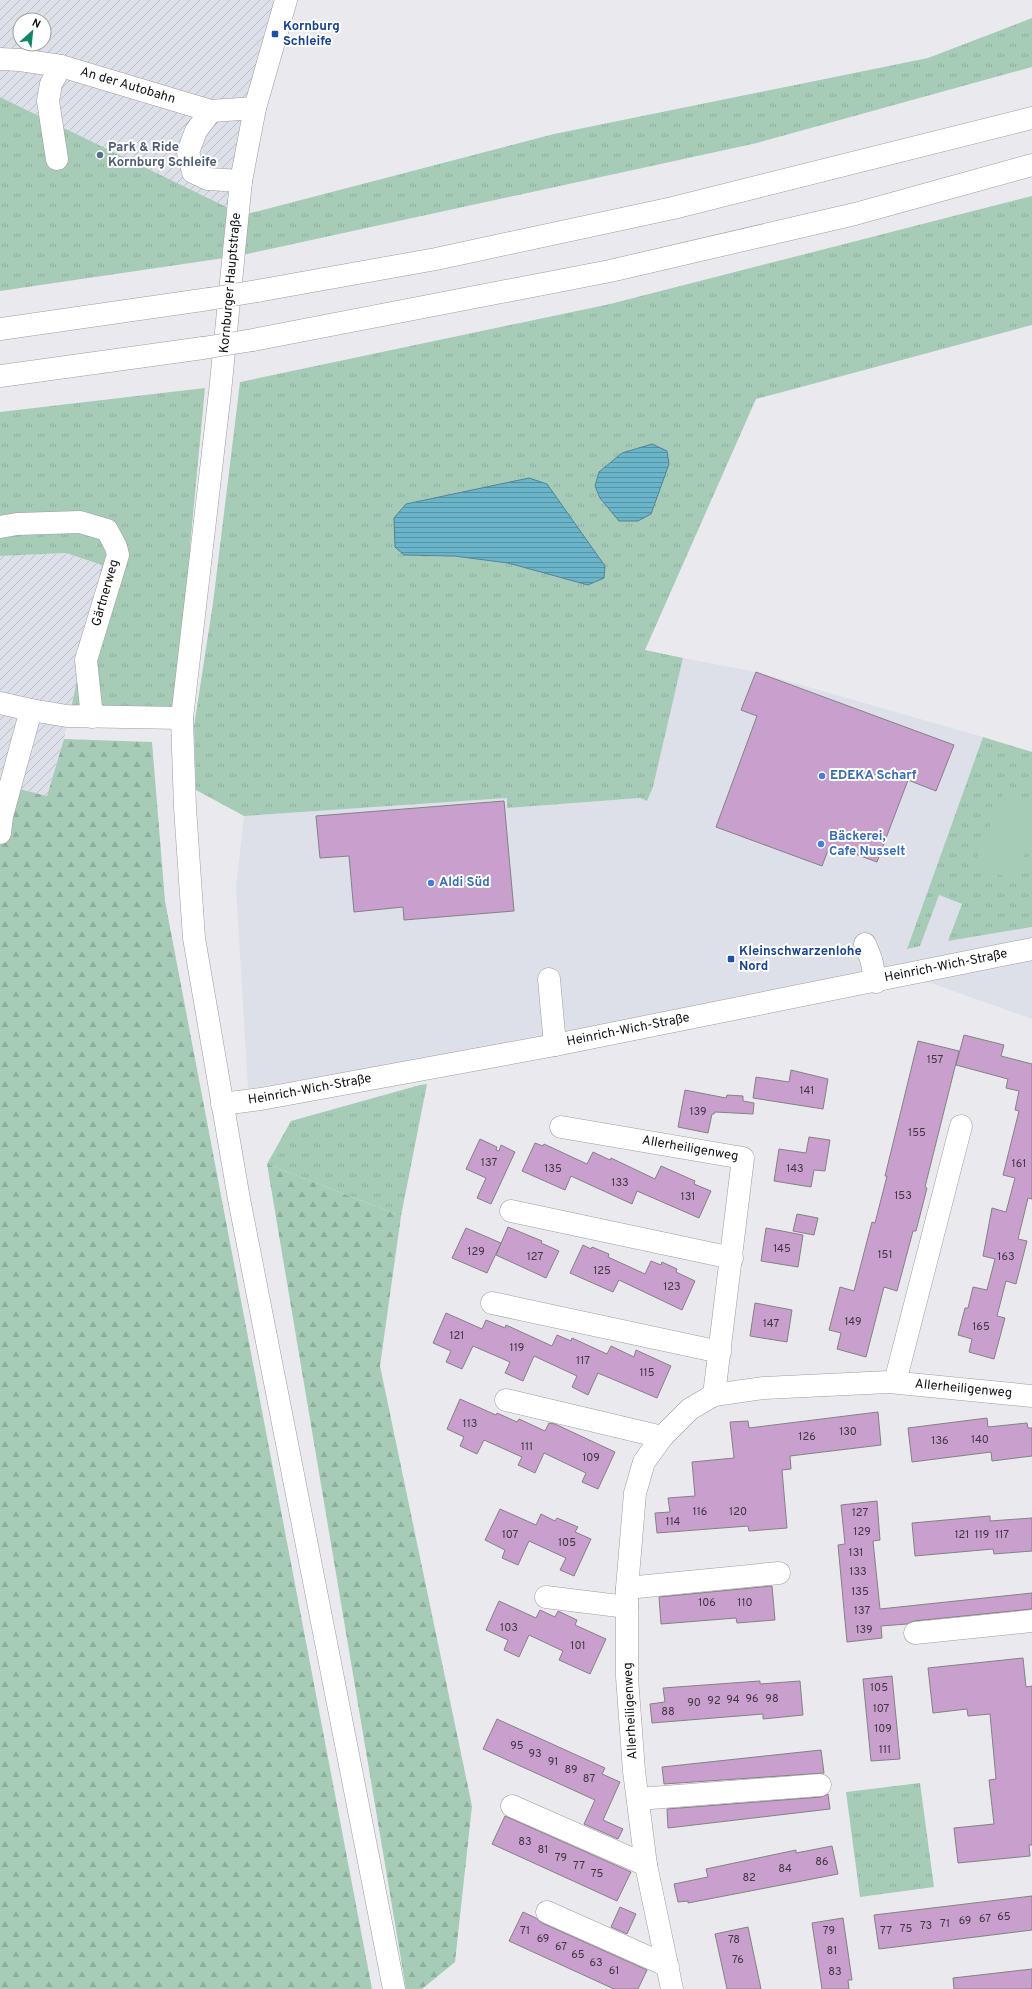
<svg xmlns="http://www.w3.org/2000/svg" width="1032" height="1989" font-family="Overpass,sans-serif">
<defs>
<pattern id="industrial-furrows" width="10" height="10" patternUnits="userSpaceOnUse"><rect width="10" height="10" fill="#dddfe9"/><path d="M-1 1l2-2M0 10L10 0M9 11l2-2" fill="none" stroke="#bdbec7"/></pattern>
<pattern id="grass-tufts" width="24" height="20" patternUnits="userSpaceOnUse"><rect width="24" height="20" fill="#a6ccb8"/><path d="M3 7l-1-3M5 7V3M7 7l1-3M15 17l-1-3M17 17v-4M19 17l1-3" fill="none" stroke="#8eae9d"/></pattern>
<pattern id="forest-firs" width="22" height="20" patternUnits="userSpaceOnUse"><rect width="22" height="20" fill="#a6ccb8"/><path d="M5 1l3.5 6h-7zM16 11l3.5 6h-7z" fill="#8eae9d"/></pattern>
<pattern id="water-rules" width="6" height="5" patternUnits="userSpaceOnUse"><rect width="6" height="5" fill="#6bb5cb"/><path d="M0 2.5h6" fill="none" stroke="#5792a4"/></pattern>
</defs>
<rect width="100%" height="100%" fill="#eaeaee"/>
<path fill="#dddfe9" d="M 683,658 L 756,672 L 983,737 L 907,948 L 920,945 L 939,895 L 962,904 L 948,941 L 1032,927 L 1032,1019 L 928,982 L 542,1038 L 248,1089 L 236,887 L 244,816 L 508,798 L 507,808 L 640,798 L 647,801 L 653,787 Z"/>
<path fill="url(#industrial-furrows)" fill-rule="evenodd" d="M 0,0 L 287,0 L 243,215 L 0,97 ZM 20,20 L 44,20 L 44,44 L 20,44 Z
M 66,553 L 102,565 L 64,739 L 47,796 L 0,784 L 0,556 Z"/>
<path fill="url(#grass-tufts)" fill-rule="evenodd" d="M 1032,18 L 1032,67 L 757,143 L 238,256 L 0,291 L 0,97 L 243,215 L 554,134 L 928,58 Z
M 1032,196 L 1032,325 L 756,399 L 645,650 L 683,658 L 653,787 L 647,801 L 640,798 L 507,808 L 507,798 L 244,816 L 196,790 L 194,726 L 213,603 L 240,382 L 610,304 ZM 529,478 L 588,585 L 508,563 L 454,556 L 404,555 Z
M 205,388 L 190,547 L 194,602 L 171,710 L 71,708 L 102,565 L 66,553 L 0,556 L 0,412 Z
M 983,737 L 1032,752 L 1032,927 L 948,941 L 962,904 L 939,895 L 920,946 L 907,949 Z
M 427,1084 L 401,1216 L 267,1164 L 291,1121 L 420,1085 Z
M 920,1783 L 934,1887 L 860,1897 L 846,1792 Z"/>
<path fill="url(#forest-firs)" d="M 64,739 L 152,742 L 165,901 L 372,1989 L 0,1989 L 0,784 L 47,796 Z
M 267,1164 L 401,1216 L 380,1366 L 472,1806 L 455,1962 L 422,1989 L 406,1989 Z"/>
<path fill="#a6ccb8" d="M 1004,793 L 1032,805 L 1032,837 L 1014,881 L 974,864 Z"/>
<path fill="url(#water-rules)" stroke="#508494" d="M 652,444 L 667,451 L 669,464 L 651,514 L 638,521 L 619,521 L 600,498 L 595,486 L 599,472 L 622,453 Z
M 529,478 L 547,484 L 605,566 L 604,578 L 588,585 L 508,563 L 454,556 L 404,555 L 395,547 L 394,518 L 406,504 Z"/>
<path fill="#c99fcd" stroke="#848184" d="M 756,672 L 954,745 L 936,791 L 908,780 L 877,862 L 830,845 L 822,866 L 716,827 L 757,716 L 741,710 Z
M 504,801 L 514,911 L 404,920 L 403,907 L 354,912 L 349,856 L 320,858 L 316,816 Z
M 964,1035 L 1004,1045 L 1001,1056 L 1032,1064 L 1032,1199 L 1028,1198 L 1018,1239 L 1027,1241 L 1016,1284 L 1006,1281 L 997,1316 L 1005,1318 L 994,1359 L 969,1352 L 972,1339 L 958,1335 L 965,1308 L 968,1308 L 973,1287 L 987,1290 L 995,1259 L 983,1256 L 992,1208 L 1006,1212 L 1015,1178 L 1003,1175 L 1019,1111 L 1015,1110 L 1019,1091 L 1006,1088 L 1008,1079 L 956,1065 Z
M 918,1041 L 959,1051 L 925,1187 L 927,1188 L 916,1231 L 913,1231 L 897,1291 L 884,1287 L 866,1357 L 837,1349 L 841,1333 L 829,1330 L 840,1287 L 854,1291 L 872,1222 L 875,1223 L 887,1176 L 885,1176 Z
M 791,1070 L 828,1079 L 823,1109 L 753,1098 L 756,1077 L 789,1082 Z
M 685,1090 L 726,1098 L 727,1095 L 743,1096 L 743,1101 L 754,1103 L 753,1114 L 715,1112 L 714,1114 L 712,1114 L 708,1133 L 678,1127 Z
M 809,1137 L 830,1140 L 825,1171 L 814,1170 L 811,1187 L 774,1181 L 779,1149 L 806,1153 Z
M 480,1139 L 497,1147 L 496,1150 L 499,1151 L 501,1145 L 515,1152 L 491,1204 L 477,1198 L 486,1178 L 466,1169 Z
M 535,1143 L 543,1146 L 544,1144 L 587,1164 L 593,1152 L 610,1160 L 611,1158 L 655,1179 L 661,1166 L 695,1181 L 694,1184 L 711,1191 L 699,1218 L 637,1191 L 632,1204 L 571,1176 L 565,1190 L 522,1171 Z
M 797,1214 L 818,1218 L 814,1235 L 793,1231 Z
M 508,1227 L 542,1241 L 541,1243 L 559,1251 L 546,1278 L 496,1255 Z
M 466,1228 L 501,1243 L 487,1273 L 452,1258 Z
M 766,1228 L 803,1235 L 798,1267 L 761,1261 Z
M 583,1245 L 591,1249 L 592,1247 L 609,1254 L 608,1257 L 645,1274 L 651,1261 L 661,1265 L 662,1262 L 677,1269 L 676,1272 L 695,1281 L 682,1310 L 619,1280 L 613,1292 L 570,1273 Z
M 755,1303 L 792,1310 L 787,1342 L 750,1336 Z
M 446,1313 L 482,1329 L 486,1320 L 505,1328 L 506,1325 L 552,1346 L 557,1335 L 571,1341 L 572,1338 L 607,1354 L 611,1346 L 634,1357 L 636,1350 L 671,1366 L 657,1398 L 598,1373 L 588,1395 L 572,1387 L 577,1376 L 534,1356 L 523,1381 L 505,1373 L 510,1362 L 473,1346 L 462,1369 L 446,1362 L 451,1351 L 433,1343 Z
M 460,1399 L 496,1415 L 497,1413 L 517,1422 L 519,1419 L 545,1431 L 549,1423 L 555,1424 L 615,1452 L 598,1489 L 582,1482 L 586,1473 L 544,1453 L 535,1473 L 518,1465 L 522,1457 L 484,1440 L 477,1454 L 460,1446 L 464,1437 L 447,1429 Z
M 878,1412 L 881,1445 L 790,1456 L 791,1469 L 782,1470 L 787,1528 L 749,1531 L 748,1526 L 657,1533 L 655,1513 L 670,1512 L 668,1498 L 695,1496 L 692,1462 L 734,1458 L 730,1422 L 748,1421 L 749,1428 Z
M 987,1418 L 988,1427 L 1027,1423 L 1028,1428 L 1032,1428 L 1032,1456 L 992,1461 L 991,1452 L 912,1462 L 908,1428 Z
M 877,1501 L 880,1540 L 873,1541 L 880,1609 L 1032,1593 L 1032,1609 L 914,1621 L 907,1624 L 881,1626 L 882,1638 L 847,1642 L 838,1545 L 845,1544 L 841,1505 Z
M 500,1509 L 536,1525 L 541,1514 L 555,1521 L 557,1518 L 578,1527 L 575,1532 L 591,1539 L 574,1576 L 560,1570 L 566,1558 L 529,1541 L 518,1565 L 502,1558 L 505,1550 L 485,1540 Z
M 990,1516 L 990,1521 L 1032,1518 L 1032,1551 L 994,1554 L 993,1549 L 915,1556 L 912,1523 Z
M 772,1586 L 775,1620 L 737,1623 L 736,1618 L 661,1624 L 659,1597 Z
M 499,1601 L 536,1618 L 540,1610 L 555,1617 L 558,1611 L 577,1620 L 575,1625 L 606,1639 L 590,1674 L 559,1660 L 563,1651 L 529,1635 L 519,1657 L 504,1650 L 508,1640 L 486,1630 Z
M 1023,1658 L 1026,1687 L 1032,1686 L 1032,1845 L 1029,1845 L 1030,1856 L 958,1863 L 954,1828 L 994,1824 L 989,1780 L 996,1779 L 990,1714 L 968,1716 L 967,1709 L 933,1713 L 928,1668 Z
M 892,1676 L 900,1759 L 871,1761 L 863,1679 Z
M 760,1681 L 760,1684 L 800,1681 L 803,1715 L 763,1719 L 763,1714 L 652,1723 L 650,1704 L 665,1702 L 663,1688 Z
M 497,1719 L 605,1768 L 602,1774 L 620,1782 L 603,1820 L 623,1829 L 618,1839 L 584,1824 L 595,1800 L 483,1749 Z
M 821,1750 L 824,1773 L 664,1784 L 662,1767 Z
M 828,1794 L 830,1809 L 668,1828 L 667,1809 L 821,1797 Z
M 505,1816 L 631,1872 L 617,1901 L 492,1844 Z
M 832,1846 L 838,1874 L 688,1903 L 688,1901 L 678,1902 L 674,1884 L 708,1877 L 706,1869 L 796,1850 L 796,1853 Z
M 1032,1896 L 1032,1930 L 879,1949 L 874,1915 Z
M 620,1907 L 636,1914 L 627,1934 L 611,1927 Z
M 523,1912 L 536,1918 L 542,1923 L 647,1970 L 638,1989 L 614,1989 L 509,1941 Z
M 843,1918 L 852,1980 L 848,1980 L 849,1989 L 822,1989 L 812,1923 Z
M 748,1927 L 761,1989 L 727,1989 L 715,1934 Z
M 1032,1969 L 1032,1989 L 954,1989 L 953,1978 Z"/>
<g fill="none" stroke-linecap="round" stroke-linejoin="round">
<defs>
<g id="minor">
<path id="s1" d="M 0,59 L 20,60 L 61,66 L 211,111 L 255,108"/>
<path d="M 211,111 L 196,131 L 188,152 L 193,172 L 208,179 L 241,181"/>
<path d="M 57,159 L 48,101 L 51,84 L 61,66"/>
<path d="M 0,527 L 17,524 L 80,522 L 107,530 L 116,547 L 118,555 L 86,660 L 92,717"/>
<path d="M 0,703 L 31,710"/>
<path d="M 0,833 L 2,816 L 31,710 L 67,716 L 182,718"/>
<path d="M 865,944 L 871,959 L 876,982"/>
<path d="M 549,979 L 555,1045"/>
<path id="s2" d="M 222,1104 L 261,1099 L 555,1045 L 1032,949"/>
<path id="s3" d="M 561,1127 L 743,1158 L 714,1395"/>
<path d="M 511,1211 L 732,1258"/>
<path d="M 492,1303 L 720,1352"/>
<path d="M 895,1382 L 961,1126"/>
<path d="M 506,1400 L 662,1437"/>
<path d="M 627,1588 L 779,1573"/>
<path d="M 546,1597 L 627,1607"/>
<path d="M 915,1633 L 1032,1621"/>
<path d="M 638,1799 L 820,1785"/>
<path d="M 512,1806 L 646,1865"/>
<path d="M 547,1912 L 668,1966"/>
<path id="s4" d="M 672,1989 L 646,1865 L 634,1771 L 627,1677 L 627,1588 L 635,1493 L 644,1462 L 662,1437 L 690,1409 L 714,1395 L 764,1388 L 889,1382 L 1032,1396"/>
</g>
<path id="major" d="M 286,0 L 255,108 L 241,181 L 220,392 L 182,718 L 185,808 L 194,938 L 239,1199 L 394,1989"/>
<path id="highway" d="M 257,291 L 436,259 L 673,208 L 1032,118
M 0,329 L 209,299
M 253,340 L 610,271 L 855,214 L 1032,165
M 0,376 L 203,348"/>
</defs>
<use href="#minor" stroke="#9c9da0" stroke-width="23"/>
<use href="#major" stroke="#9c9da0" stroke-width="23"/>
<use href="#highway" stroke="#9c9da0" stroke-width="23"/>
<use href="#minor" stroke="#fff" stroke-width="22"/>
<use href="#major" stroke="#fff" stroke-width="22"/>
<use href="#highway" stroke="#fff" stroke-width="22"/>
<defs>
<path id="highway-bridge" d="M 209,299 L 257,291
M 203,348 L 253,340"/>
</defs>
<use href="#highway-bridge" stroke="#9c9da0" stroke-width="23" stroke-linecap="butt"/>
<use href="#highway-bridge" stroke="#fff" stroke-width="22"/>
</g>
<g fill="#1a4fb4" stroke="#fff" stroke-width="1.5">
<rect x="271" y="30" width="8" height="8" rx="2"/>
<rect x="727" y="955" width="8" height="8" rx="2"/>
</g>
<circle fill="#5c6f8a" stroke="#fff" stroke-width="1.5" cx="100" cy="155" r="4"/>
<g fill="#3f7fe0" stroke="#fff" stroke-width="1.5">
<circle cx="822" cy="776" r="4"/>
<circle cx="821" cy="844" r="4"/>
<circle cx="431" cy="883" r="4"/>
</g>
<g text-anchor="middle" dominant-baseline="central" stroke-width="4" stroke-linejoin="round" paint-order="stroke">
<g font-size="11" fill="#403642">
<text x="935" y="1060">157</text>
<text x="807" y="1091">141</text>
<text x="698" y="1112">139</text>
<text x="917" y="1133">155</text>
<text x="489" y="1163">137</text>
<text x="1019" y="1164">161</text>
<text x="553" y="1169">135</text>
<text x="795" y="1169">143</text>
<text x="620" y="1183">133</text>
<text x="903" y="1196">153</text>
<text x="688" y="1197">131</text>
<text x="782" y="1249">145</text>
<text x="476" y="1252">129</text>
<text x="885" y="1255">151</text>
<text x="535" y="1257">127</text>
<text x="1006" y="1257">163</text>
<text x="602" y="1271">125</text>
<text x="672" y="1287">123</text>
<text x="853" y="1322">149</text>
<text x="771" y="1324">147</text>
<text x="981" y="1327">165</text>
<text x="457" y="1336">121</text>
<text x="517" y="1348">119</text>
<text x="583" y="1361">117</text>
<text x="647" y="1373">115</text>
<text x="470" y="1424">113</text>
<text x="848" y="1432">130</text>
<text x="807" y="1437">126</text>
<text x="980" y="1440">140</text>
<text x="940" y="1441">136</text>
<text x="527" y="1447">111</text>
<text x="591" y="1458">109</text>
<text x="700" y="1512">116</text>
<text x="738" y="1512">120</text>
<text x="860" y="1513">127</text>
<text x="673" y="1522">114</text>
<text x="862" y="1532">129</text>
<text x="510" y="1535">107</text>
<text x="962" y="1535">121</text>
<text x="982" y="1535">119</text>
<text x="1002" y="1535">117</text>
<text x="567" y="1543">105</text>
<text x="856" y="1553">131</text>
<text x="858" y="1572">133</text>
<text x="860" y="1592">135</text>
<text x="707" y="1603">106</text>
<text x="745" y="1603">110</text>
<text x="862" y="1611">137</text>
<text x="509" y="1628">103</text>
<text x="864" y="1630">139</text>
<text x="578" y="1646">101</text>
<text x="879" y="1688">105</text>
<text x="752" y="1699">96</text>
<text x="772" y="1699">98</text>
<text x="733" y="1700">94</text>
<text x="714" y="1701">92</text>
<text x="694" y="1703">90</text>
<text x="881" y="1709">107</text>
<text x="668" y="1712">88</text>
<text x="883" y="1729">109</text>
<text x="517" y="1746">95</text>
<text x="885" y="1750">111</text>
<text x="535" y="1754">93</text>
<text x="553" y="1762">91</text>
<text x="571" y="1770">89</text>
<text x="589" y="1779">87</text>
<text x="525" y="1842">83</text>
<text x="543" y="1850">81</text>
<text x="561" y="1858">79</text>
<text x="822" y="1862">86</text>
<text x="579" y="1866">77</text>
<text x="785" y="1869">84</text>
<text x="597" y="1874">75</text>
<text x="749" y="1878">82</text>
<text x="1004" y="1917">65</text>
<text x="985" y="1919">67</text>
<text x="965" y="1921">69</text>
<text x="945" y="1924">71</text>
<text x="926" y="1926">73</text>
<text x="906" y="1929">75</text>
<text x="525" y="1931">71</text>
<text x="829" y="1931">79</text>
<text x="886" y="1931">77</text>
<text x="543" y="1939">69</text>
<text x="734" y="1940">78</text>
<text x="561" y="1947">67</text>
<text x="832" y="1951">81</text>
<text x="578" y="1955">65</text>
<text x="738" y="1960">76</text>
<text x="596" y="1963">63</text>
<text x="614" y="1971">61</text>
<text x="835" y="1972">83</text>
</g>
<g font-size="13" font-weight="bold" fill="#164399" stroke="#fff" text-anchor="start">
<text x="283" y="27">Kornburg<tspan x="283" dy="15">Schleife</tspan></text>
<text x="739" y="952">Kleinschwarzenlohe<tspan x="739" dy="15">Nord</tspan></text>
</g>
<g font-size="13" fill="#121314" stroke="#fff">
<text stroke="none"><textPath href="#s1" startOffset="131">An der Autobahn</textPath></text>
<text transform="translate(231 283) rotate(-85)">Kornburger Hauptstraße</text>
<text transform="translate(106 593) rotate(-74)">Gärtnerweg</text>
<text stroke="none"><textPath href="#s2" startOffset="737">Heinrich-Wich-Straße</textPath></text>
<text stroke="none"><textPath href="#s2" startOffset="413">Heinrich-Wich-Straße</textPath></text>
<text stroke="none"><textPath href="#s2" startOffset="89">Heinrich-Wich-Straße</textPath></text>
<text stroke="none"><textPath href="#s3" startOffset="131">Allerheiligenweg</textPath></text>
<text stroke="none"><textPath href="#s4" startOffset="881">Allerheiligenweg</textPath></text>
<text transform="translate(631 1711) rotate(-93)">Allerheiligenweg</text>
</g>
<g font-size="13" font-weight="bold" fill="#4e5e75" stroke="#fff" text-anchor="start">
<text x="108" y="148">Park &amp; Ride<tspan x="108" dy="15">Kornburg Schleife</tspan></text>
</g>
<g font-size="13" font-weight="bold" fill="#366cbe" stroke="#fff" text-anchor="start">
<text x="830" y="776">EDEKA Scharf</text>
<text x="829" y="837">Bäckerei,<tspan x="829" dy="15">Cafe Nusselt</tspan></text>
<text x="439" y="883">Aldi Süd</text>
</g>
</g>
<g transform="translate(32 32) rotate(27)"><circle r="19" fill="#ffffff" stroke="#a0a1a1"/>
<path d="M0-3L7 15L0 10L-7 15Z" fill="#0f8767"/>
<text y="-6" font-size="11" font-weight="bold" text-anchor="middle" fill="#121314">N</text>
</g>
</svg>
